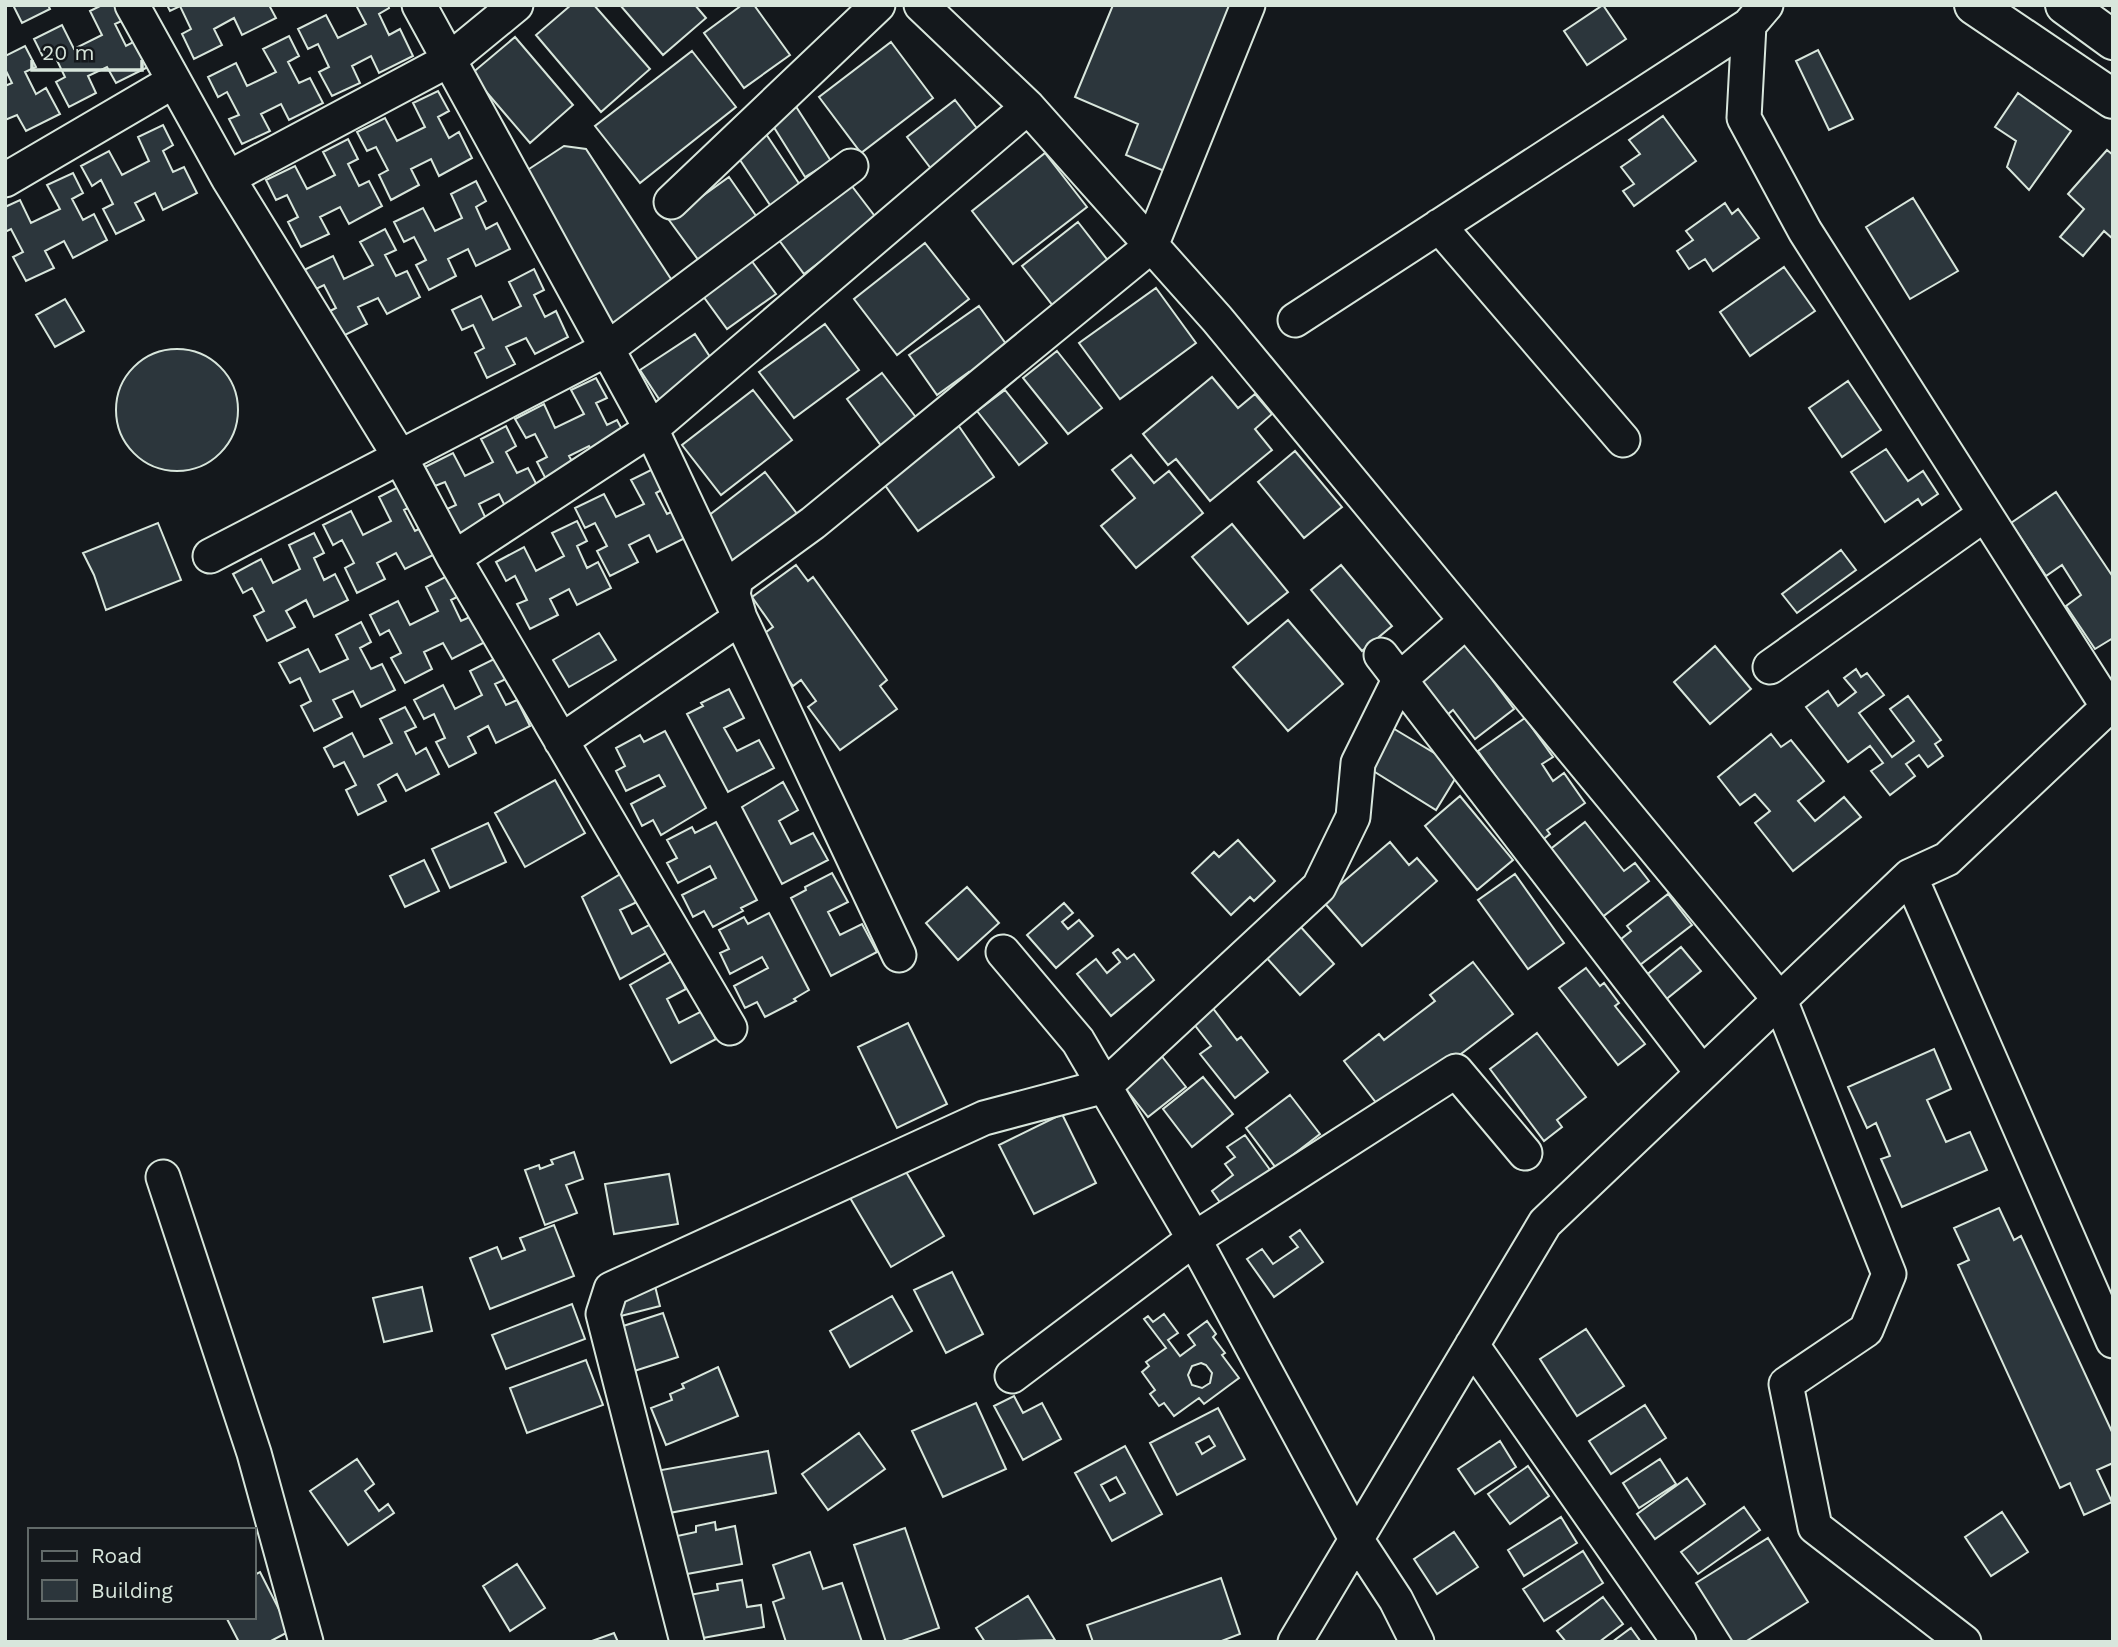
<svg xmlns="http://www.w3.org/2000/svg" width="2118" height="1647" font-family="'Work Sans',sans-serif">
<rect width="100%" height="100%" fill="#14181c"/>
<path fill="#2c363c" stroke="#d8e6dc" stroke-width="2" fill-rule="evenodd" d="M 13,5 L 48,5 L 50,9 L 22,23 Z
M 102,5 L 119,5 L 126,19 L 115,24 L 126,46 L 137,40 L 150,66 L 116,83 L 107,67 L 88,76 L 96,93 L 69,107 L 56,82 L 65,77 L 54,54 L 44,59 L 34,39 L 62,25 L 74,49 L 102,35 L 90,11 Z
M 167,5 L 269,5 L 276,18 L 242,35 L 234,18 L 214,29 L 222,45 L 194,59 L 182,34 L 191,29 L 180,6 L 170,11 Z
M 356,5 L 388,5 L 389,8 L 379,14 L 389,35 L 400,29 L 413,56 L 379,73 L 371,56 L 352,66 L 360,83 L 332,96 L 319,72 L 329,67 L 318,44 L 308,49 L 298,29 L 326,15 L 338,38 L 366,24 Z
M 571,5 L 594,5 L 650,69 L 601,112 L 536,35 Z
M 620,5 L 695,5 L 706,18 L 663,55 Z
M 742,5 L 754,5 L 790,55 L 744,88 L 704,33 Z
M 1113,5 L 1238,5 L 1169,173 L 1126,155 L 1138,124 L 1075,97 Z
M 1603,5 L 1626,39 L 1587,65 L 1564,31 Z
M 289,36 L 299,56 L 288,62 L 299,83 L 310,78 L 323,103 L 289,120 L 281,104 L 261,114 L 270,131 L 242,144 L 229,119 L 239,115 L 227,92 L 218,97 L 208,77 L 236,63 L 247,86 L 276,72 L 263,49 Z
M 515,37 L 573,105 L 530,143 L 471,74 Z
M 891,42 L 933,98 L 861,153 L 819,97 Z
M 25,46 L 36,67 L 25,72 L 36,94 L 46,88 L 60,114 L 26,131 L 17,115 L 5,120 L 5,86 L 12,83 L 5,69 L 5,56 Z
M 1818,50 L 1853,119 L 1829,130 L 1796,61 Z
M 692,51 L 736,107 L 640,183 L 595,126 Z
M 438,91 L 449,111 L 438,117 L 449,138 L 459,132 L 472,158 L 439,176 L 431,159 L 411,169 L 419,185 L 391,200 L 379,175 L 388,170 L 376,147 L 367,151 L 357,132 L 385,118 L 397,141 L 425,127 L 413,103 Z
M 2018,93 L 2071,131 L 2029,190 L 2007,167 L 2016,141 L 1995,127 Z
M 955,100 L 979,131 L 938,178 L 907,137 Z
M 795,105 L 831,161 L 805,177 L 770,121 Z
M 1663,116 L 1696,161 L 1634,206 L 1623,191 L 1634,184 L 1621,167 L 1640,154 L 1629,140 Z
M 163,125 L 173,145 L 163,151 L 173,172 L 184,167 L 197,193 L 163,210 L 155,193 L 135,203 L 144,220 L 116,234 L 103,209 L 113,204 L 101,180 L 92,186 L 81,166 L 109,151 L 122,175 L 149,161 L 138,137 Z
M 766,134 L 802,188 L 772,208 L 736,154 Z
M 348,139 L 358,159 L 348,164 L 359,186 L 369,181 L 382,206 L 349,224 L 340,207 L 320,217 L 329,234 L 301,247 L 288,222 L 298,217 L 287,195 L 276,200 L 266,180 L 295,166 L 307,189 L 335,175 L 323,152 Z
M 564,146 L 586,149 L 671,279 L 667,303 L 633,325 L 608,323 L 523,192 L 529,169 Z
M 2107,150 L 2113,155 L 2113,239 L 2104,231 L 2083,256 L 2060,237 L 2084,209 L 2068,194 Z
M 1045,153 L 1087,207 L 1013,264 L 972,211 Z
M 73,173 L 83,193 L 72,199 L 83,220 L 94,214 L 107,240 L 73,258 L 64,241 L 45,251 L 54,268 L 26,281 L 13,257 L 23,252 L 11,229 L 5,232 L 5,207 L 20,200 L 31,223 L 60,209 L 47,185 Z
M 729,177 L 761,223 L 702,265 L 669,220 Z
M 476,181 L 486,201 L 476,207 L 486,229 L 497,223 L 510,249 L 476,266 L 468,249 L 448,259 L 456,276 L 429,290 L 416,265 L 426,260 L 414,237 L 404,242 L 394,222 L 423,208 L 435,231 L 462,218 L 451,194 Z
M 848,181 L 877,219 L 804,274 L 776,236 Z
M 1913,198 L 1958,271 L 1910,299 L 1866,227 Z
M 1725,203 L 1732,214 L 1738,209 L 1759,238 L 1713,271 L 1705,259 L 1689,269 L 1677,251 L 1693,240 L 1686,231 Z
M 1078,222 L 1113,267 L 1057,311 L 1022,266 Z
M 385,229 L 396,250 L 385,255 L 396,276 L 407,271 L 420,297 L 387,314 L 378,298 L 358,307 L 367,324 L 339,338 L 326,313 L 336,308 L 324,285 L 314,290 L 304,270 L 333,256 L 344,279 L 373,265 L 360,242 Z
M 925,243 L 969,299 L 897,355 L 854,299 Z
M 751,260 L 776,294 L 727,329 L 703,296 Z
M 1784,267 L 1815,311 L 1750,356 L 1720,312 Z
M 534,269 L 544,290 L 534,295 L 545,317 L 556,311 L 568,337 L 535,354 L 526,338 L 506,347 L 515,364 L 487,378 L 475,353 L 484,348 L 473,325 L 462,330 L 452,310 L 481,296 L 493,320 L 521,306 L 509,282 Z
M 1156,288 L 1196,343 L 1120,399 L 1079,343 Z
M 65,299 L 84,331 L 55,347 L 36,315 Z
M 979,306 L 1011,351 L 973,378 L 969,372 L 937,395 L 909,355 Z
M 825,324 L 859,370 L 794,418 L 759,372 Z
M 695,334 L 716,366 L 661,402 L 640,370 Z
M116 410a61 61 0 1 1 122 0a61 61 0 1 1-122 0Z
M 1057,351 L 1102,408 L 1068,434 L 1023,378 Z
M 882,373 L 918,420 L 882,447 L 847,399 Z
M 1212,377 L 1238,408 L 1255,394 L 1272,414 L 1255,429 L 1272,450 L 1210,501 L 1176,459 L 1168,465 L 1143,434 Z
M 596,378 L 607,398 L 596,403 L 607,425 L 617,420 L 631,446 L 597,463 L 589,446 L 569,456 L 578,472 L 550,487 L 537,462 L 547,457 L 535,434 L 526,438 L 515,419 L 544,404 L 555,428 L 584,414 L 571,390 Z
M 1848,381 L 1881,430 L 1842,457 L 1809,408 Z
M 753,390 L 792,440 L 721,495 L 682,445 Z
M 1005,390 L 1047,443 L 1019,465 L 977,411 Z
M 956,422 L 994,477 L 918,531 L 879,477 Z
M 506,426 L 516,446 L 506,452 L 517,473 L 528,468 L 541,493 L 507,510 L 499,494 L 479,504 L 487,521 L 459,534 L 447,509 L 456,505 L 445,482 L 435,486 L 425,467 L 453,453 L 465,476 L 493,462 L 481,439 Z
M 1886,449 L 1908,481 L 1923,471 L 1938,494 L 1922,505 L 1918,499 L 1885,522 L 1851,472 Z
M 1295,451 L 1342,507 L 1304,538 L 1258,482 Z
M 1131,455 L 1154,483 L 1169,471 L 1203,513 L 1136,568 L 1101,526 L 1135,498 L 1112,470 Z
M 657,467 L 667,487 L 656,493 L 667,514 L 678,509 L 691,535 L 657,552 L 649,535 L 629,545 L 638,562 L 610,576 L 597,551 L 607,546 L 595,523 L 585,528 L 575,508 L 604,494 L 616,517 L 644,504 L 631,480 Z
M 765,472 L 798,515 L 732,566 L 699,523 Z
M 404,484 L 414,505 L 404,510 L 415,531 L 425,526 L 439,552 L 405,569 L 396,553 L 377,563 L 385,579 L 357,593 L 345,568 L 354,563 L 342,540 L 333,545 L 323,525 L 351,511 L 363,535 L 391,521 L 379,497 Z
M 2056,492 L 2113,577 L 2113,638 L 2095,649 L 2066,606 L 2081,595 L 2062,565 L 2046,576 L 2011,523 Z
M 577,521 L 587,541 L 577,546 L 587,568 L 598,562 L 611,588 L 577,605 L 569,589 L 550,599 L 558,615 L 530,629 L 517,604 L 527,600 L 515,576 L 506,581 L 496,562 L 524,547 L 536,571 L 564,556 L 552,533 Z
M 158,523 L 181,580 L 106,610 L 94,575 L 83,553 Z
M 1232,524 L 1288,592 L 1248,624 L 1192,557 Z
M 314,533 L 324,553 L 314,558 L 324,580 L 335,574 L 348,600 L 314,617 L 306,600 L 286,611 L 295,627 L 267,641 L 254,616 L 264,611 L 252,588 L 243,593 L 233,574 L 261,559 L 273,583 L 300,569 L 289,545 Z
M 1841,550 L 1856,570 L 1797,613 L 1782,594 Z
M 796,565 L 808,581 L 813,577 L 887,680 L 880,686 L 897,709 L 840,750 L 808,707 L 816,701 L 801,680 L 793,686 L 758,638 L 773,627 L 752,597 Z
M 1341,565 L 1392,626 L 1362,651 L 1311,590 Z
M 451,574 L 461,595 L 451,600 L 461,621 L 472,616 L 485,642 L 452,659 L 443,643 L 424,652 L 432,669 L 405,683 L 391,658 L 401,653 L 389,630 L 380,635 L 370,615 L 398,601 L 410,625 L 438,611 L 426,587 Z
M 1288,620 L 1343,684 L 1288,731 L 1233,667 Z
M 361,622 L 371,642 L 360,648 L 371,669 L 382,664 L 395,690 L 361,707 L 353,691 L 333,700 L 342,717 L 314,731 L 301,706 L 311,701 L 300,678 L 290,683 L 279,663 L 308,649 L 320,672 L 348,659 L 336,635 Z
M 599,633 L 616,660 L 569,687 L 553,660 Z
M 1465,643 L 1514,709 L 1475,739 L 1453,710 L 1447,715 L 1419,678 Z
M 1715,646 L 1751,689 L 1710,724 L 1674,682 Z
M 496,658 L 506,679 L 495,684 L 506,705 L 517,700 L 530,726 L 496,743 L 488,726 L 468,737 L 476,753 L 449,767 L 436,742 L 445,738 L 434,714 L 424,719 L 414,700 L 443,685 L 455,709 L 482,695 L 470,671 Z
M 1856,669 L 1861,677 L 1867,673 L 1884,695 L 1859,713 L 1892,757 L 1914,741 L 1890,709 L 1908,696 L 1941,740 L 1935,744 L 1943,756 L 1928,767 L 1919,755 L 1906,764 L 1915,776 L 1890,795 L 1871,771 L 1883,763 L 1870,746 L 1848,762 L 1806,707 L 1828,691 L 1838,706 L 1856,692 L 1844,678 Z
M 729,689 L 744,718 L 724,728 L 737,751 L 759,740 L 774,768 L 728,792 L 687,714 L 703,706 L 701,703 Z
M 405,707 L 416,727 L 405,732 L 416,754 L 426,748 L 439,774 L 406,791 L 397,774 L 378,785 L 386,801 L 358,815 L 346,790 L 356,785 L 344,762 L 334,767 L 324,748 L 352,733 L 364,757 L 392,743 L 380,719 Z
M 1525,718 L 1553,757 L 1542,764 L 1553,781 L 1564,773 L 1585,803 L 1547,830 L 1550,834 L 1541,841 L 1478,751 Z
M 1386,724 L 1461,769 L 1436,810 L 1362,764 Z
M 665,731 L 706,808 L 661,835 L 653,820 L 642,826 L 631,804 L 665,786 L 659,775 L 626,791 L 616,771 L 625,766 L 616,748 L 640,735 L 644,742 Z
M 1771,734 L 1781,747 L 1791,740 L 1824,781 L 1798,801 L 1815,821 L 1844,797 L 1861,817 L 1793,871 L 1755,823 L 1770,811 L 1755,794 L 1740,805 L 1718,777 Z
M 555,780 L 585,833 L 525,867 L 495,813 Z
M 783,782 L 798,810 L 779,821 L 791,844 L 813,833 L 828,860 L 782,884 L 742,807 Z
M 1460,796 L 1513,860 L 1477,890 L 1425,826 Z
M 716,822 L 757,900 L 741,908 L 743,911 L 713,927 L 704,911 L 693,917 L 682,895 L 716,878 L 710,866 L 678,883 L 667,863 L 677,858 L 667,840 L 692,827 L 695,833 Z
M 1585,822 L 1624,871 L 1635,863 L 1649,881 L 1601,918 L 1548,851 Z
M 488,823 L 506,862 L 450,888 L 432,849 Z
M 1238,840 L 1275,881 L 1254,901 L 1250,897 L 1231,915 L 1192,873 L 1214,852 L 1219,857 Z
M 1390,842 L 1409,865 L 1417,858 L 1437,881 L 1362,946 L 1322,900 Z
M 424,860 L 439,891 L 405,907 L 390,876 Z
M 624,872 L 639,901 L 620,910 L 632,934 L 655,922 L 669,951 L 620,979 L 582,897 Z
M 832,873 L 848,902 L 828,912 L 840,935 L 862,924 L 877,952 L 831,976 L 791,898 L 806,890 L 805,887 Z
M 1515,874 L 1564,943 L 1528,969 L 1478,900 Z
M 967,887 L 999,923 L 958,960 L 926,923 Z
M 1668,894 L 1692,925 L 1636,968 L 1616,943 L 1631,931 L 1627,926 Z
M 1064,903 L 1073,913 L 1062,922 L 1068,929 L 1079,920 L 1093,936 L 1056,968 L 1027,935 Z
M 769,913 L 809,990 L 794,999 L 796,1001 L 765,1017 L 757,1002 L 745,1008 L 734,986 L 768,968 L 762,957 L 730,974 L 720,953 L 729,949 L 719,930 L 744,917 L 748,924 Z
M 1299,925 L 1334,964 L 1300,995 L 1265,956 Z
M 1681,947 L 1701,971 L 1664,1001 L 1644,977 Z
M 1118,949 L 1127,959 L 1134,954 L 1154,980 L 1111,1016 L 1077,974 L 1096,959 L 1107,973 L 1120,962 L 1113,953 Z
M 672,961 L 686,989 L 667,999 L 679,1023 L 702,1011 L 716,1039 L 671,1063 L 630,985 Z
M 1473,962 L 1513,1014 L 1384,1113 L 1344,1061 L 1379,1034 L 1384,1040 L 1435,1001 L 1430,995 Z
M 1586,968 L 1600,986 L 1604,983 L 1619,1003 L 1615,1006 L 1645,1044 L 1618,1065 L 1559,988 Z
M 1212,1007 L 1237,1040 L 1241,1037 L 1268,1072 L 1235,1098 L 1200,1054 L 1211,1046 L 1193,1023 Z
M 908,1023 L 947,1104 L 897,1128 L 858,1047 Z
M 1537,1033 L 1586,1097 L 1557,1120 L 1562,1127 L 1544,1141 L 1490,1069 Z
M 1934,1049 L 1951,1089 L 1927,1100 L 1946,1142 L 1970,1132 L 1987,1170 L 1902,1207 L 1881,1159 L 1890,1156 L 1876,1123 L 1867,1128 L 1848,1087 Z
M 1160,1054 L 1186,1087 L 1148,1117 L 1122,1084 Z
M 1203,1077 L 1233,1114 L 1192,1147 L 1163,1109 Z
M 1290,1095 L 1320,1134 L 1276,1168 L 1246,1128 Z
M 1062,1114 L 1096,1183 L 1034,1214 L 999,1145 Z
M 1245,1135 L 1273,1174 L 1224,1208 L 1212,1191 L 1233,1175 L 1225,1164 L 1235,1157 L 1227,1147 Z
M 574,1152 L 583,1179 L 566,1185 L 577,1213 L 545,1225 L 525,1170 L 539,1165 L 540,1169 L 553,1164 L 551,1160 Z
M 899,1160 L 944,1236 L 891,1267 L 846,1191 Z
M 669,1174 L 678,1224 L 614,1234 L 605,1184 Z
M 1999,1208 L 2014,1240 L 2021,1236 L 2113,1434 L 2113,1463 L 2097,1470 L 2112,1502 L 2084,1515 L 2070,1483 L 2060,1488 L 1958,1265 L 1969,1260 L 1954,1228 Z
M 554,1225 L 574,1276 L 490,1309 L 470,1258 L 497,1247 L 502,1259 L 525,1250 L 520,1238 Z
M 1300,1230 L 1323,1262 L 1274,1297 L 1247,1259 L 1262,1249 L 1273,1264 L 1298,1247 L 1290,1237 Z
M 649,1262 L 660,1306 L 613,1318 L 602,1275 Z
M 952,1272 L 983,1334 L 946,1353 L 914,1290 Z
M 422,1287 L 432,1331 L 384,1342 L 373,1298 Z
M 892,1296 L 912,1331 L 850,1367 L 830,1331 Z
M 572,1304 L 585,1339 L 506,1369 L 492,1335 Z
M 663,1313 L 678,1357 L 625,1374 L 611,1330 Z
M 1164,1314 L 1178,1333 L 1168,1340 L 1180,1356 L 1195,1345 L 1188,1335 L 1207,1321 L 1216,1334 L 1213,1337 L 1225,1353 L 1222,1355 L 1239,1378 L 1204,1404 L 1199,1398 L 1174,1416 L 1164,1403 L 1159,1406 L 1150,1394 L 1155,1390 L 1142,1372 L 1149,1366 L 1146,1362 L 1166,1348 L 1144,1319 L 1148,1316 L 1153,1322 ZM 1201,1363 L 1206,1365 L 1212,1373 L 1210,1383 L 1202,1388 L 1192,1385 L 1188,1375 L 1192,1366 Z
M 1586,1329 L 1624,1386 L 1577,1416 L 1540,1359 Z
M 586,1360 L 603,1405 L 527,1433 L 510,1388 Z
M 718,1367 L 738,1416 L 666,1445 L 651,1408 L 672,1400 L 670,1394 L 684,1388 L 682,1384 Z
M 1014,1396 L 1023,1413 L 1042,1403 L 1061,1439 L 1023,1460 L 994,1406 Z
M 976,1403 L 1006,1469 L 943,1497 L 912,1431 Z
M 1645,1405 L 1666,1438 L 1611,1474 L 1589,1441 Z
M 1218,1408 L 1245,1459 L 1177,1495 L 1150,1443 ZM 1209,1436 L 1215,1446 L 1202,1454 L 1196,1443 Z
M 859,1433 L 885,1469 L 828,1510 L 802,1474 Z
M 1500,1441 L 1516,1467 L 1475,1494 L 1458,1469 Z
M 1125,1446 L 1162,1514 L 1112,1541 L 1075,1473 ZM 1116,1477 L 1125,1493 L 1110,1501 L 1101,1485 Z
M 768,1451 L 776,1493 L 664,1514 L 656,1471 Z
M 357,1459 L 374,1484 L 365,1491 L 379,1511 L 388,1504 L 394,1513 L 348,1545 L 310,1491 Z
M 1660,1459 L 1676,1484 L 1639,1508 L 1623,1483 Z
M 1528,1466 L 1549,1496 L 1510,1524 L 1488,1494 Z
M 1687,1478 L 1705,1504 L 1655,1539 L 1637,1514 Z
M 1744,1507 L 1760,1530 L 1698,1574 L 1681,1552 Z
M 2002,1512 L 2028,1552 L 1991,1576 L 1965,1537 Z
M 1561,1517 L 1577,1543 L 1524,1576 L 1508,1550 Z
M 715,1522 L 716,1530 L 735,1526 L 742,1564 L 676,1576 L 668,1538 L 696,1532 L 696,1526 Z
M 905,1528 L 939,1628 L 899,1642 L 886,1642 L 854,1545 Z
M 1454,1532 L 1478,1567 L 1437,1594 L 1414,1559 Z
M 1768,1538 L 1808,1602 L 1745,1642 L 1733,1642 L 1696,1583 Z
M 1583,1551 L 1603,1583 L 1544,1621 L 1523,1589 Z
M 810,1552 L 823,1589 L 842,1583 L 862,1642 L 786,1642 L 773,1602 L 784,1598 L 773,1565 Z
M 517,1564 L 545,1608 L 510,1631 L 483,1586 Z
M 260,1572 L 290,1631 L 269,1642 L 239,1642 L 226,1617 L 254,1617 L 254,1575 Z
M 1221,1578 L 1240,1634 L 1219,1642 L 1093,1642 L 1087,1625 Z
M 742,1580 L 747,1607 L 761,1605 L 764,1627 L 697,1639 L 689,1595 L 718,1590 L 717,1584 Z
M 1028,1596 L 1055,1640 L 985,1642 L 976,1628 Z
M 1603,1597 L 1623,1624 L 1599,1642 L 1566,1642 L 1557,1631 Z
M 1631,1628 L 1641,1642 L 1612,1642 Z
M 614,1633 L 618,1642 L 593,1642 L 592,1641 Z"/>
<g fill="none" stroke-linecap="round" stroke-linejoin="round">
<defs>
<path id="street" d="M 132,5 L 228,178 L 400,457 L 454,558 L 730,1028
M 419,5 L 651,429 L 899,955
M 921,5 L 1028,107 L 1217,319 L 1780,1000 L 1889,1274 L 1866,1330 L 1786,1384 L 1815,1527 L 1964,1642
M 1766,5 L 1749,25 L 1744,118 L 1805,231 L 2108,707
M 228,178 L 449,60 L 516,5
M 5,180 L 174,81
M 671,202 L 878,5
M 1439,226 L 1623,440
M 1295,320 L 1749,25
M 210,556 L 607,349 L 851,166
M 454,558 L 651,429 L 1028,107
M 1381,655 L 1702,1073
M 1770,667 L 1985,514
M 561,741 L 740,618 L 733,594 L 736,579 L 813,523 L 1151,246 L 1248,5
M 1910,876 L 2113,1341
M 1003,952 L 1078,1041 L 1194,1239 L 1356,1539 L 1396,1600 L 1417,1642
M 163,1177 L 254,1453 L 306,1642
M 1472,1345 L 1679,1642
M 1012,1376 L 1194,1239 L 1456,1071 L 1525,1153
M 687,1642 L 603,1314 L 611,1289 L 984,1118 L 1105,1086 L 1319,887 L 1353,817 L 1358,763 L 1399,680 L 1466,621
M 1295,1642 L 1545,1223 L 1910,876 L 1947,859 L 2108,707 L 2113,705"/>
<path id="primary" d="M 1974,5 L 2113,99
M 2065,5 L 2113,40"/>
</defs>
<use href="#street" stroke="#d8e6dc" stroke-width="37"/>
<use href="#primary" stroke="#d8e6dc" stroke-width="42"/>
<use href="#street" stroke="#14181c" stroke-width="33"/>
<use href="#primary" stroke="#14181c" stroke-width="38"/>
</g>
<rect width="2118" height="1647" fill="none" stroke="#d8e6dc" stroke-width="14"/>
<rect x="28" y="1528" width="228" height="91" fill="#14181c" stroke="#626a69" stroke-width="2"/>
<rect x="42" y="1551" width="35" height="10" fill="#14181c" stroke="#626a69" stroke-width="2"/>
<text x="91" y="1563" font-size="21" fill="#d8e6dc">Road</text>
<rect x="42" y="1580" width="35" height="21" fill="#2c363c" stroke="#626a69" stroke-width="2"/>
<text x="91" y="1598" font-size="21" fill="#d8e6dc">Building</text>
<path d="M32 60v10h110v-10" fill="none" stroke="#d8e6dc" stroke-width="3.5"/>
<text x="42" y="60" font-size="21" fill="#d8e6dc" stroke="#14181c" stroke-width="5" paint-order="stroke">20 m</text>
</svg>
